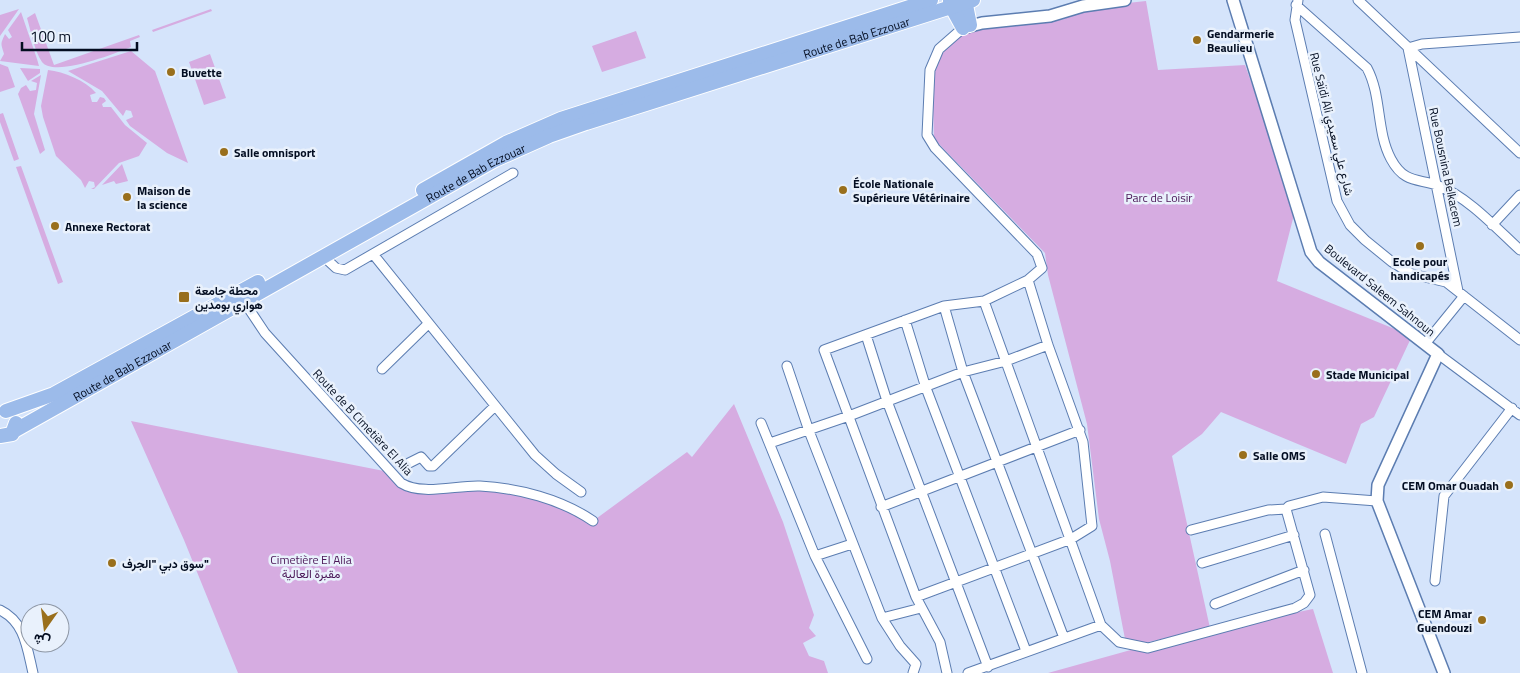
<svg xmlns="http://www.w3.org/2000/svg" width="1520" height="673" font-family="'Titillium Web',Vazirmatn,sans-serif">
<rect width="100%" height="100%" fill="#d5e4fb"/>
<path fill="#d6ace1" d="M 1146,1 L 1158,70 L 1245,65 L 1296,207 L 1277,281 L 1412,336 L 1374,417 L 1361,424 L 1346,464 L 1221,412 L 1202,434 L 1172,456 L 1210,628 L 1144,643 L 1125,639 L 1110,561 L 1099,519 L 1087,424 L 1048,275 L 1045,253 L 934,139 L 932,72 L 937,53 L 962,31 L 1065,19 L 1072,9 Z
M 19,9 L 0,36 L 0,15 Z
M 211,9 L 212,11 L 153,32 L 152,30 Z
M 21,12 L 37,59 L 39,66 L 0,61 L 4,54 C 1,43 0,45 5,34 L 9,39 L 12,37 L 8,30 Z
M 35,13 L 54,65 L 139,35 L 140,37 L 130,41 L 131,47 C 116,53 54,78 42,62 C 34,50 31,31 27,18 Z
M 636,31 L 646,58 L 602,72 L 592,46 Z
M 131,51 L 155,71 L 188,163 L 167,153 L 130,126 L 126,120 L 133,117 L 131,111 L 126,110 L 123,116 L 102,91 L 68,71 Z
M 210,54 L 226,98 L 204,105 L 189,62 Z
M 0,64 L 8,67 L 15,87 L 0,92 Z
M 20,68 L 40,69 L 40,73 L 28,81 Z
M 48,70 C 64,72 85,80 96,93 L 90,95 L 92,102 L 97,102 L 100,97 L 104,98 L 106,101 L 102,104 L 103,107 L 111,107 L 125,125 L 147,143 L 139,156 L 119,163 L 94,189 L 91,189 L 95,187 L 94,182 L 89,181 L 85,188 L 81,180 L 56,156 L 43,117 L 41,106 Z
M 41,75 L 34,114 L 45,150 L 40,154 L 18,94 L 21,88 L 26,85 L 30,91 L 36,90 L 37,83 L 31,81 Z
M 3,113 L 19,159 L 14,161 L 0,122 L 0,114 Z
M 122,164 L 128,181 L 116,184 L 114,181 L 102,185 Z
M 21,166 L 63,282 L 58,284 L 16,167 Z
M 734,404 L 783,522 L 814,615 L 809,628 L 816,636 L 803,643 L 809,656 L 824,661 L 828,673 L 238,673 L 184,540 L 131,421 L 384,471 L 400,486 L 487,488 L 553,504 L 593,521 L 687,452 L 692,457 Z
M 1313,609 L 1333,673 L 1048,673 L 1181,636 Z"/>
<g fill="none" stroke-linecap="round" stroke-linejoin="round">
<defs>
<path id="minor" d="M 1298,0 L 1295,20 L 1337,201 L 1350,225 L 1365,240 L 1392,262 L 1412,274 L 1446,282 L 1520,340
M 1358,0 L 1520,153
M 1296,5 L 1367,68 C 1382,96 1376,131 1391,159 C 1405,185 1420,178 1439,186 C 1468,197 1497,229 1520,250
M 1492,225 L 1520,195
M 373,254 L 535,455 L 556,474 L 581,492
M 323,256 L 336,268 L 345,270 L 513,173
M 1458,291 L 1408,48 L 1422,44 L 1520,37
M 241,297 L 265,333 L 401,483 C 422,496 456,485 480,486 C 518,488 561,499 593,521
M 984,301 L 1101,625 L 1119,642 L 1148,648 L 1295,608 L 1304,603 L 1310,595 L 1286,509 L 1289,506 L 1323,497 L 1377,501
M 944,306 L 963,372 L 1064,638
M 905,320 L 926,388 L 1026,651
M 866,335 L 887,401 L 988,667
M 1425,344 L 1464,296
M 1438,354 L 1520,415
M 787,366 L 809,431 L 882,618 L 900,646 L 916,664 L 913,673
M 382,369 L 428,324
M 761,423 L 815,556 L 867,659
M 770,443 L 849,416 L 963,372 L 1006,361 L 1048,345
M 409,463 L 421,457 L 429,466 L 433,466 L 495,406
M 881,507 L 1080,430
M 1191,530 L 1268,510 L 1286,509
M 1325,534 L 1362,673
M 815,556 L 852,544
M 1202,563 L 1294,535
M 1435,581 L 1444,496 L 1512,408
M 916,597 L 1071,539 L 1092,526 L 1083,442 L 1048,345 L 1028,280
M 1215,604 L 1304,570
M 0,610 C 25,622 27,648 33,673
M 882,618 L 921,608
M 947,673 L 940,642 L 916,597 L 824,350 L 944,306 L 984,301 L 1028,280 L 1042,268 L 1037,254 L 935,148 L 927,135 L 930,70 L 939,49 L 963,28
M 968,673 L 1101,625"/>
<path id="tertiary" d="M 1233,0 L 1311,252 L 1319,262 L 1438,354 L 1378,485 L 1377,501 L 1444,673
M 963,28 L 982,23 L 1050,16 L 1083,6 L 1125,0"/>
<g id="primary">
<path d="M 965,0 L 970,25"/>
<path d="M 950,1 L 952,8 L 963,28"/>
<path d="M 423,190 L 506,143 L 561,119 L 931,0"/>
<path d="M 6,411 L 54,394 L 258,282"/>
<path id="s1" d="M 14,431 L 495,160 L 549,136 L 586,123 L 973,0"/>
<path d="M 0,436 L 12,434 L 16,423"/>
</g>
</defs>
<use href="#minor" stroke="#5c7db1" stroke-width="11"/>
<use href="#tertiary" stroke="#5c7db1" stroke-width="14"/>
<use href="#primary" stroke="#fff" stroke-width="16"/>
<use href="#minor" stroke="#fff" stroke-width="9"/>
<use href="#tertiary" stroke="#fff" stroke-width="11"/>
<use href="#primary" stroke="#9cbbea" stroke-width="14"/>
</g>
<g fill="#996f1c" stroke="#e9f1fc" stroke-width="2">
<circle cx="1197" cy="40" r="5"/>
<circle cx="171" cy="72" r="5"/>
<circle cx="224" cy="152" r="5"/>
<circle cx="843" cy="190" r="5"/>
<circle cx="127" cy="197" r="5"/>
<circle cx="55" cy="226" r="5"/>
<circle cx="1420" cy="246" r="5"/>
<rect x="178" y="291" width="12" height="12" rx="2.5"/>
<circle cx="1316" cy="374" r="5"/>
<circle cx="1243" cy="455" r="5"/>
<circle cx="1509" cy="485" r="5"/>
<circle cx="112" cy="563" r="5"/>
<circle cx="1482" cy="620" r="5"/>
</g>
<g text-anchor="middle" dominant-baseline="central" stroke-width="5" stroke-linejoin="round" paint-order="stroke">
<g font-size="12" font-weight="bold" fill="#030d21" stroke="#e9f1fc" text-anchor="start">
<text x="1207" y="33">Gendarmerie<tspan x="1207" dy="14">Beaulieu</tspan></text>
<text x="181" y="72">Buvette</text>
<text x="234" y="152">Salle omnisport</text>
<text x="853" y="183">École Nationale<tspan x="853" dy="14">Supérieure Vétérinaire</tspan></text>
<text x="137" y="190">Maison de<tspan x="137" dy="14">la science</tspan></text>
<text x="65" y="226">Annexe Rectorat</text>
<text x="1420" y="261" text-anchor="middle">Ecole pour<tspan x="1420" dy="14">handicapés</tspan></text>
<text x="195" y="290">محطة جامعة<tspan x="195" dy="14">هواري بومدين</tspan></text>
<text x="1326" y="374">Stade Municipal</text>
<text x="1253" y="455">Salle OMS</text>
<text x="1499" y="485" text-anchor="end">CEM Omar Ouadah</text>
<text x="122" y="563">سوق دبي "الجرف"</text>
<text x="1472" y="613" text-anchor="end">CEM Amar<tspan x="1472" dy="14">Guendouzi</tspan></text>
</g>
<g font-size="12" fill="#030d21" stroke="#e9f1fc">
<text stroke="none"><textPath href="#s1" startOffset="934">Route de Bab Ezzouar</textPath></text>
<text transform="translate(1332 124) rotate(76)">Rue Saïdi Ali شارع علي سعيدي</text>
<text transform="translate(1446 167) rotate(78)">Rue Bousnina Belkacem</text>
<text stroke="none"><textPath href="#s1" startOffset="529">Route de Bab Ezzouar</textPath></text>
<text transform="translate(1380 290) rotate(39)">Boulevard Saleem Sahnoun</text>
<text stroke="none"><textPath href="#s1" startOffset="124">Route de Bab Ezzouar</textPath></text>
<text transform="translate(363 422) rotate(47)">Route de B Cimetière El Alia</text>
</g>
<g font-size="12" fill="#4a1757" stroke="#e9f1fc">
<text x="1159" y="197">Parc de Loisir</text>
<text x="311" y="559">Cimetière El Alia<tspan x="311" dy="14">مقبرة العالية</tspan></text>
</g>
</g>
<g transform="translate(45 628) rotate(194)"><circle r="24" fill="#e9f1fc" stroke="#8d96a4"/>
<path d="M0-4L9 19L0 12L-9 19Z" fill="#996f1c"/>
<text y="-8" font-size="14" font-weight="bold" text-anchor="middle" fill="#030d21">ش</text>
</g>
<path d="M22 42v8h115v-8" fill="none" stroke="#030d21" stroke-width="2.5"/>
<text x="30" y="42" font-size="15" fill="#030d21" stroke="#e9f1fc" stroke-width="4" paint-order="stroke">100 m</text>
</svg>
